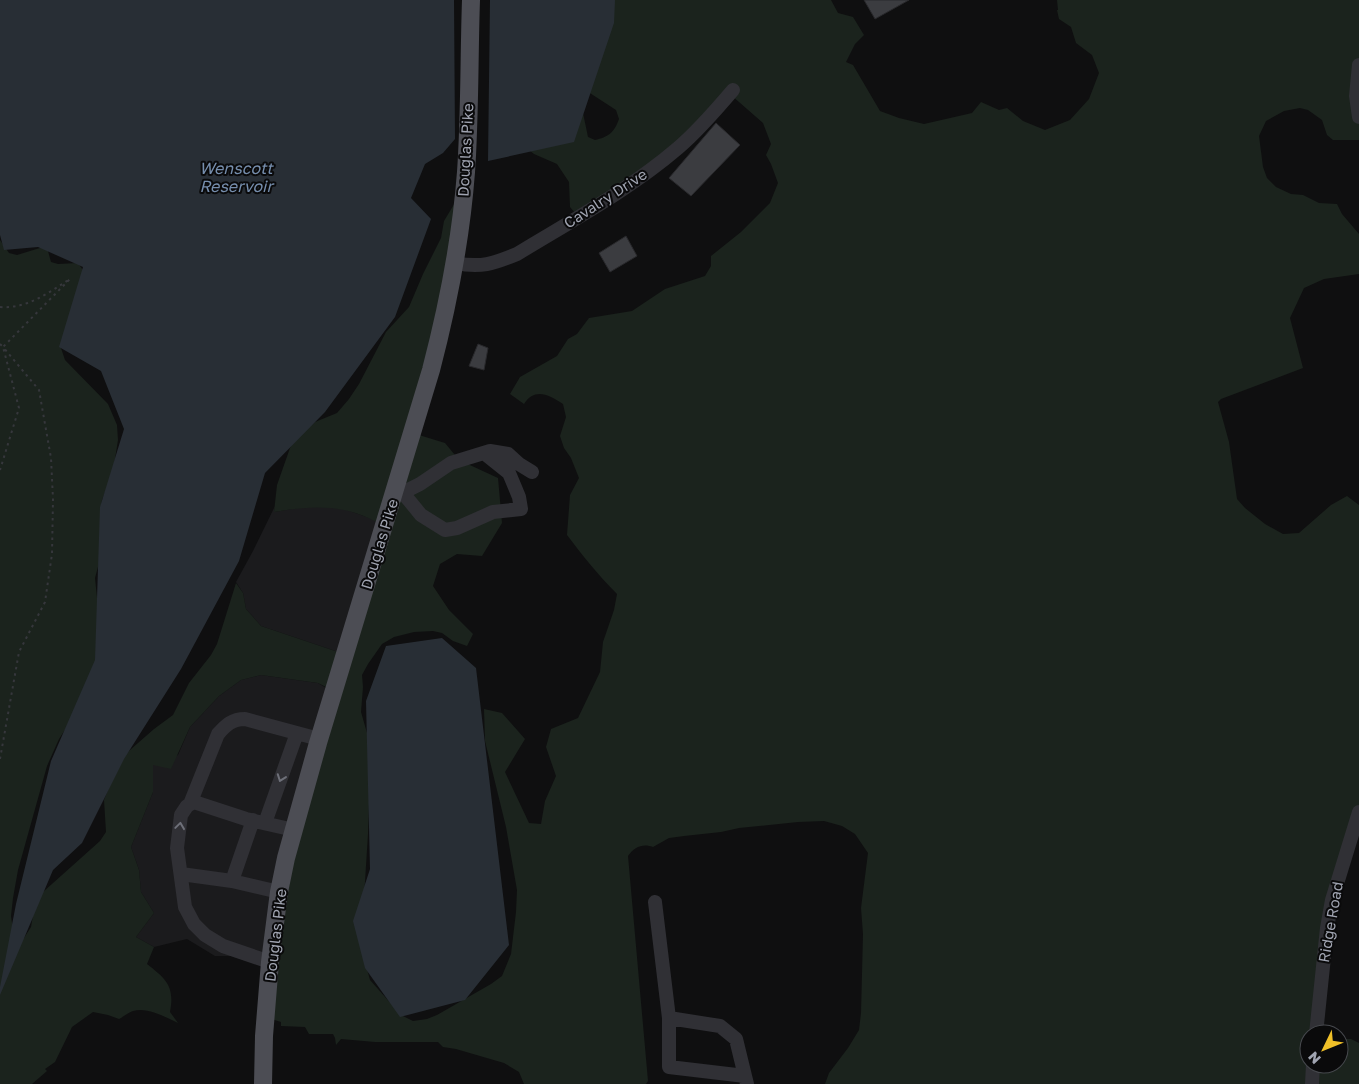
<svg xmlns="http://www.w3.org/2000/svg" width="1359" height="1084" font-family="'Golos Text',sans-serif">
<rect width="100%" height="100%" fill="#0f0f10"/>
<path fill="#1b1b1d" d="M 275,506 L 274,512 L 297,508 L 319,506 L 339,507 L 375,520 L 384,526 L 347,655 L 261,626 L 246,609 L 243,593 L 236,582 L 253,551 Z
M 261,675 L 318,683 L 326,688 L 272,958 L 248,956 L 215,956 L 187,939 L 154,947 L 136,937 L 154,913 L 141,892 L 139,870 L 131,847 L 153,792 L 153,765 L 178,755 L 190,727 L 219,696 L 241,680 Z"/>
<path fill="#1b231d" d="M 607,0 L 831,0 L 838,13 L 853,17 L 864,35 L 855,44 L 846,62 L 853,65 L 880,111 L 899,118 L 924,124 L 972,113 L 981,102 L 999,110 L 1007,108 L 1023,121 L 1045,130 L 1070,120 L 1089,99 L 1099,73 L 1092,55 L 1076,43 L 1071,27 L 1059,19 L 1057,10 L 1058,10 L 1057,0 L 1359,0 L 1359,140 L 1333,140 L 1327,135 L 1322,120 L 1308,110 L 1300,108 L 1284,111 L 1266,121 L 1259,136 L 1263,167 L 1267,178 L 1276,187 L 1291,194 L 1303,195 L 1319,203 L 1337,204 L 1342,214 L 1359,234 L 1359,274 L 1324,279 L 1304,288 L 1290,318 L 1303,368 L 1221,399 L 1218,402 L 1229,442 L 1237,499 L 1245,508 L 1265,524 L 1283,534 L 1299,533 L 1331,505 L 1347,496 L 1359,505 L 1359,820 L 1329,932 L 1318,1034 L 1309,1034 L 1309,1064 L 1339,1064 L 1339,1039 L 1351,1039 L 1359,1043 L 1359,1084 L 825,1084 L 829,1073 L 848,1048 L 859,1030 L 861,1013 L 863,934 L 861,908 L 868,853 L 855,834 L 842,826 L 824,821 L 798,822 L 739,828 L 721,832 L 684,836 L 669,838 L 653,847 C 643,843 634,847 628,856 L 648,1081 L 646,1084 L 524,1084 L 519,1072 L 504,1063 L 456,1049 L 443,1047 L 438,1042 L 375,1042 L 341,1039 L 336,1045 L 335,1038 L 333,1034 L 309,1034 L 305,1027 L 281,1026 L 281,1022 L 268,1018 L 272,958 L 326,687 L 318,683 L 261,675 L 241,680 L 219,696 L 190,727 L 171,769 L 153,765 L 153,792 L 131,847 L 139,870 L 141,892 L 154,913 L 136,937 L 154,947 L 147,964 C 166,979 175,986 170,1012 L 178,1023 C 165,1017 148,1007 133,1011 C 129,1012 123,1017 119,1019 L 108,1015 L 93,1012 L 72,1027 L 55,1062 L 45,1069 L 47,1071 L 32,1084 L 0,1084 L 0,240 L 9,253 L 17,255 L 43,247 L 48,251 L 51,262 L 58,264 L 78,263 L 85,273 L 61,348 L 65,360 L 108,404 L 117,425 L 118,440 L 115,459 L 113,472 L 102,500 L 100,512 L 102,552 L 95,578 L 99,617 L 106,637 L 84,701 L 59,739 L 47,766 L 18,870 L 13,898 L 11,916 L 13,930 L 17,943 L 24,938 L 31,927 L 35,904 L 43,892 L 100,841 L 106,832 L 104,800 L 119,762 L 130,750 L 154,729 L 173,715 L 189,683 L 211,655 L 217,644 L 236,583 L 243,593 L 246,609 L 261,626 L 347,655 L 384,526 C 347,504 315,505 274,512 L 277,485 L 290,448 L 296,438 L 315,422 L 337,413 L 349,399 L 359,384 L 386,332 L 409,307 L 423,274 L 441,238 L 444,221 L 459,196 L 419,435 L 445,443 L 459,460 L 498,478 L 502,523 L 482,556 L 457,554 L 440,564 L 433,586 L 449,610 L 473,634 L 467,646 L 453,641 L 442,633 L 433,631 L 414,632 L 394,637 L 382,644 L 368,664 L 362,675 L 363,687 L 361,712 L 371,747 L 368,834 L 363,913 L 367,969 L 370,980 L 401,1015 L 413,1021 L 427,1019 L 437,1015 L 491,984 L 502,976 L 511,954 L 516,912 L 517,890 L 506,827 L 485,741 L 484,709 L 502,713 L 525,739 L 505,772 L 529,823 L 541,824 L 545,801 L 556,776 L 546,747 L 551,729 L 578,718 L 600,672 L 603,642 L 614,610 L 617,594 C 598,575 583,556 567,535 L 570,495 L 579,478 L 571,458 L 564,448 L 560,436 L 566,417 L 563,404 C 549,395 535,387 524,404 L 510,394 L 520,377 L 557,356 L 568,339 L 577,334 L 589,318 L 632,311 L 665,289 L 705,276 L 711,266 L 711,256 L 741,232 L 770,203 L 778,183 L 771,164 L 766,155 L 771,144 L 763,123 L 731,95 L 699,134 L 580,219 L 570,207 L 569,182 L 557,164 L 534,154 L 524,146 L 583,113 L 588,137 L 595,140 C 608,137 614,133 619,119 L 616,110 L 576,84 Z"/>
<path fill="#282e35" d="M 0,0 L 454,0 L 455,139 L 443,153 L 425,164 L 411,198 L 431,219 L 395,317 L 325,412 L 265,473 L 239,561 L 181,669 L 124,759 L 82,843 L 53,870 L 0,995 L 0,987 L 16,904 L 51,761 L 95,660 L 100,507 L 124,429 L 101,371 L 59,347 L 83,267 L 38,247 L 4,250 L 0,235 Z
M 490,0 L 615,0 L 614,23 L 574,142 L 488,161 Z
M 442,638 L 476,668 L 509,945 L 465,1000 L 400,1017 L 365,968 L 353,921 L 370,869 L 366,701 L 386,646 Z"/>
<path fill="#3b3c40" stroke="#29292c" d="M 864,0 L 909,0 L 875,19 Z
M 716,123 L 740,145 L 691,196 L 669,178 Z
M 626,236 L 637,256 L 610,272 L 599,253 Z
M 478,344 L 488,348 L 484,370 L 469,366 Z"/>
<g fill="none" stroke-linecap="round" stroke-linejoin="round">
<path stroke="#36373c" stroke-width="2" stroke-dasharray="2.5 4" stroke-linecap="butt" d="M 0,307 C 27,309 48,293 70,279 L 3,347 L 39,390 L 51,458 L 53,499 L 52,554 L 45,602 L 19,652 L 0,759
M 0,344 L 3,347 L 19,408 L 0,470"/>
<path stroke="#303035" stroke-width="14" d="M 1359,65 L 1356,96 L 1359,117
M 455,263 C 481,268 493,264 517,254 C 571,221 629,190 678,148 C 698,131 716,110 733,90
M 403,493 L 421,515 L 445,530 L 457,528 L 493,512 L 521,509 L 519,497 L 509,473 L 484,453
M 396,496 L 420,484 L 451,463 L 490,451 L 508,454 L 519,464 L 532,472
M 190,804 L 218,734 C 226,725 232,719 245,719 L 319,739
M 265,823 L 297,733
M 181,874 L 232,881 L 279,892
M 232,881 L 253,820
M 655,902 L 669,1018 L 669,1067 L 745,1076 L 747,1084
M 270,962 L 223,946 L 205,935 L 194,924 L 185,907 L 177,848 L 181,815 L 187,806 L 194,802 L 246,819 L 294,830
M 669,1018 L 720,1026 L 736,1039 L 745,1076
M 1316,1034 L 1327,928 L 1332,900 L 1359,812
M 1312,1084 L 1313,1064"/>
<path stroke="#4c4d54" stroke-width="18" d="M 263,1084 L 264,1036 L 270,962 L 279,892 L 286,858 L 318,743 L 431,370 C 448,305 461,239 466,172 C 470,115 469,57 471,0"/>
</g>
<defs><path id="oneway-chevron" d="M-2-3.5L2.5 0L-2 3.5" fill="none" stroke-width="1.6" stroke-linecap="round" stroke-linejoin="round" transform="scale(1.25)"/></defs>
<g stroke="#6e7079">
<use href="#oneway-chevron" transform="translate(281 778) rotate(110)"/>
<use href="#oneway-chevron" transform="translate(180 826) rotate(-82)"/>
</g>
<g text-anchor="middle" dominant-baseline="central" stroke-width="4" stroke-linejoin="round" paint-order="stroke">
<g font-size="15" fill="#a0a4b1" stroke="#0a0a0b">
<text transform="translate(465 150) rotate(-87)">Douglas Pike</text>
<text transform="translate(605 198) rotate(-33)">Cavalry Drive</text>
<text transform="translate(379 544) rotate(-73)">Douglas Pike</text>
<text transform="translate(1330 922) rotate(-80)">Ridge Road</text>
<text transform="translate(275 935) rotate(-83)">Douglas Pike</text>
</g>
<g font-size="16" font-style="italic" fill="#768ead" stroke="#0a0a0b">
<text x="236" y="168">Wenscott<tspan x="236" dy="18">Reservoir</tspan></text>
</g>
</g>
<g transform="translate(1324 1049) rotate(227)"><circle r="24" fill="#0a0a0b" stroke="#46484d"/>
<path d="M0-4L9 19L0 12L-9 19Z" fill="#f0c028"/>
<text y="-8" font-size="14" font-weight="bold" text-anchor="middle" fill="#a0a4b1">N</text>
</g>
</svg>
